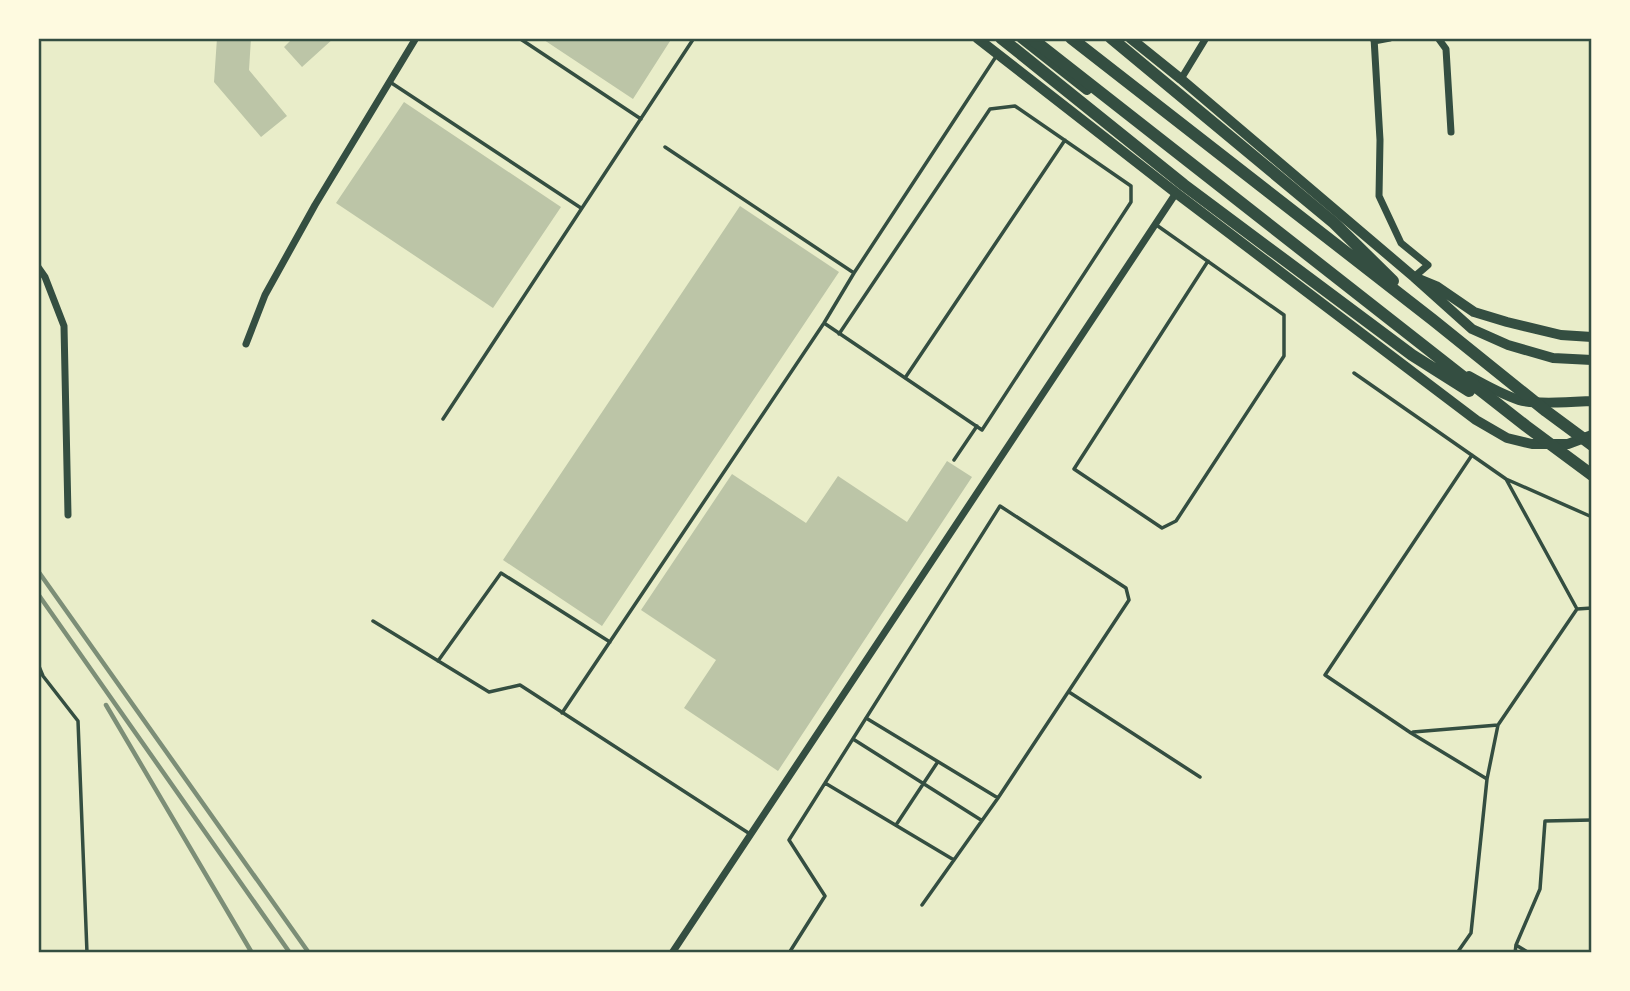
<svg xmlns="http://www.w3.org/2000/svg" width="1630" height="991" font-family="'Asap Condensed',sans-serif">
<rect width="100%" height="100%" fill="#e9edc9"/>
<path fill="#bcc5a7" d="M 217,38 L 251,38 L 249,70 L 287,116 L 261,137 L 214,82 Z
M 293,38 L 334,38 L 302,67 L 284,47 Z
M 541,38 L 672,38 L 633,99 Z
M 404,102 L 561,207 L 493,308 L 336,203 Z
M 740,206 L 839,272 L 602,626 L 503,560 Z
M 947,461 L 972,477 L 778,771 L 684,708 L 716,660 L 641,610 L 732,474 L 806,523 L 838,476 L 907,522 Z"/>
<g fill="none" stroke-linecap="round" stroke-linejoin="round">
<path stroke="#344e41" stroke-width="3.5" d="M 519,38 L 641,119
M 390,82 L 581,208
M 665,147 L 854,273
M 1155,224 L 1284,315 L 1284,356 L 1176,521 L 1162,528 L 1074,469 L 1208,261
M 824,323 L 982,430 L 1131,202 L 1131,186 L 1015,106 L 990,109 L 839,334
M 1354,373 L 1506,479 L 1592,517
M 905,378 L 1065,140
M 443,419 L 694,38
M 954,460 L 977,426
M 1506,479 L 1577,609 L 1592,608
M 373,621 L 489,692 L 520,685 L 750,834
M 438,661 L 501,573 L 610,642
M 38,664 L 43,676 L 78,721 L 87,953
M 1069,692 L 1200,777
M 562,713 L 824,323 L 854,273 L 997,55
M 866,718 L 998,798
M 1413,732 L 1498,725
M 853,739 L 981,820
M 1487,779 L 1498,725 L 1577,609
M 825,783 L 954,860
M 896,825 L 937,763
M 1516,945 L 1529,953
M 789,953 L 825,896 L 789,840 L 1000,506 L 1126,588 L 1129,600 L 998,798 L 922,905
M 1457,953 L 1471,933 L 1487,779 L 1411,733 L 1325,675 L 1472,455
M 1515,953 L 1516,945 L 1540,889 L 1545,821 L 1592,820"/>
<path stroke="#344e41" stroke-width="7" d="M 1374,38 L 1380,140 L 1379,196 L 1401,243 L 1428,265 L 1414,277
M 1438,38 L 1446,49 L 1451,132
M 1374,41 L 1390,38
M 1181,79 L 1206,38
M 38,267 L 45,277 L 64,326 L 68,515
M 246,344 L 265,295 L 315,205 L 416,38
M 672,953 L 1176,193"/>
<path stroke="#344e41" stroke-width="10" d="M 977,38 L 1176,193 L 1476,420 L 1507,438 L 1532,444 L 1568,444 L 1592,435
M 1021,38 L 1087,90
M 1130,38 L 1181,79 L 1414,277 L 1472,329 L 1508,345 L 1553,358 L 1592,360
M 1419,279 L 1436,286 L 1474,312 L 1507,322 L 1561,335 L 1592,337
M 1469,376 C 1485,385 1501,394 1519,400 C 1535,405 1574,402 1592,401"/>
<path stroke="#344e41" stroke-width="12" d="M 1001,38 L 1184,185 L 1412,355 L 1469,391
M 1031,38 L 1526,426 L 1592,475
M 1071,38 L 1433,320 L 1546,411 L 1592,445
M 1111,38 L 1334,223 L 1393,281"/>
<path stroke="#7c8e77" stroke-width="4.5" d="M 38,571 L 309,953
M 38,594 L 290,953
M 106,705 L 252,953"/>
</g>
<rect width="1630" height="991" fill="none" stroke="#fefae0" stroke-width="80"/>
<rect x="40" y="40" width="1550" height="911" fill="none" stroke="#344e41" stroke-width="2.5"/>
</svg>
